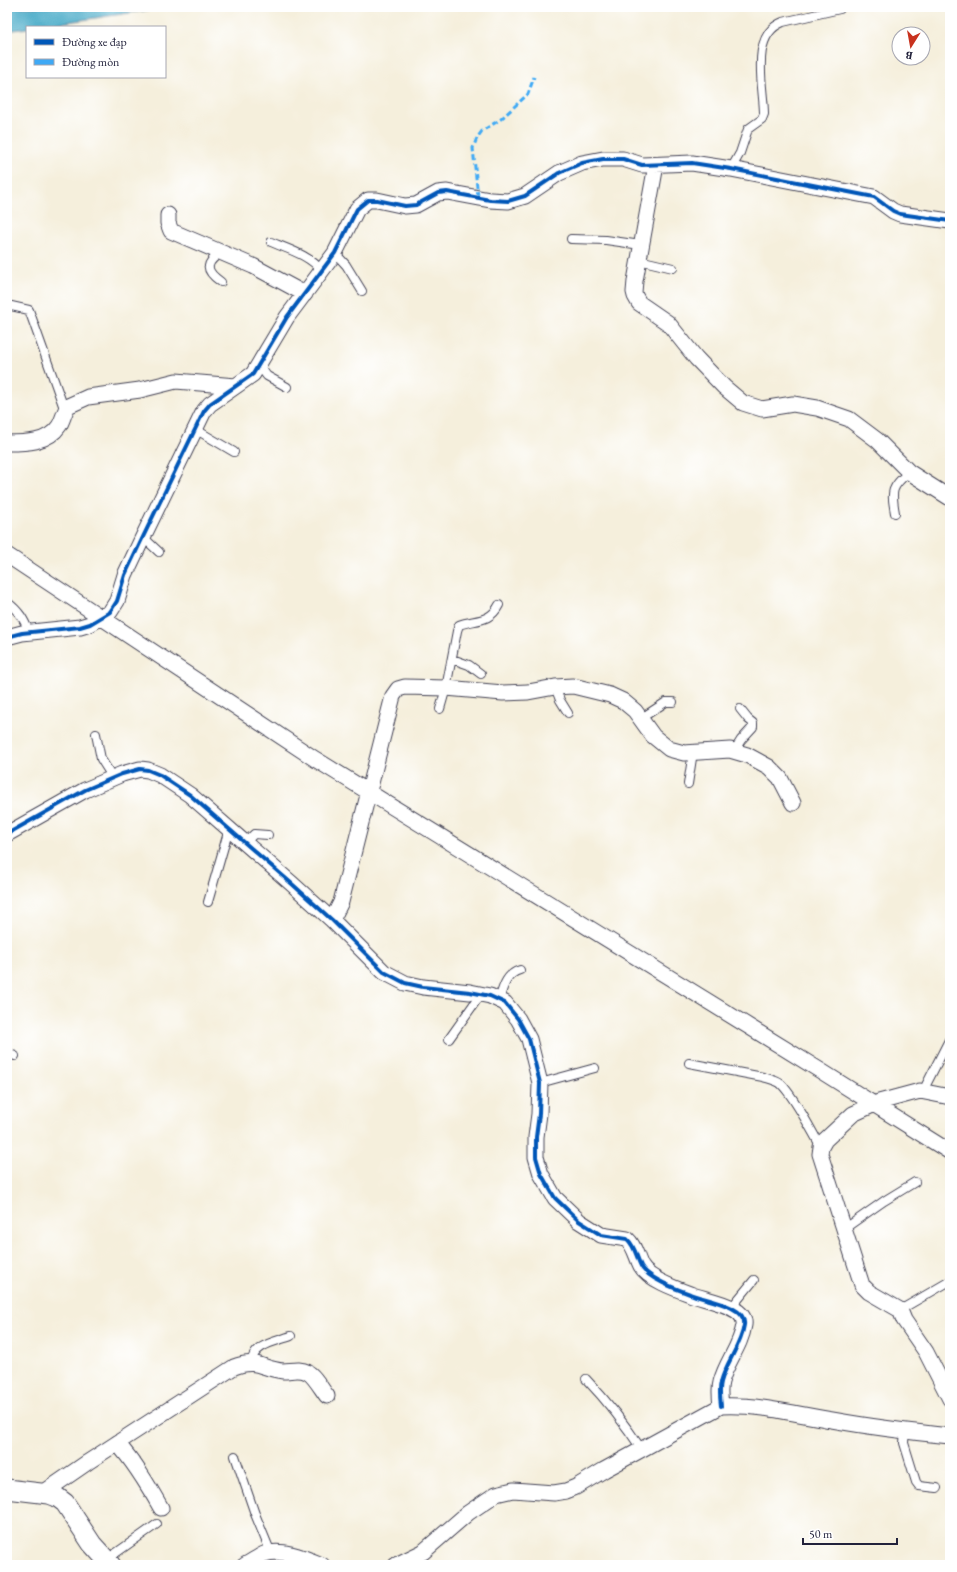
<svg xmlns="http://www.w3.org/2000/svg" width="957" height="1572" font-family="'EB Garamond',serif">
<rect width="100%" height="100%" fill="#fff"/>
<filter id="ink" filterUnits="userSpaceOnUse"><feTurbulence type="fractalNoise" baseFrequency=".025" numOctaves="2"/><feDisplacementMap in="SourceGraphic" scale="8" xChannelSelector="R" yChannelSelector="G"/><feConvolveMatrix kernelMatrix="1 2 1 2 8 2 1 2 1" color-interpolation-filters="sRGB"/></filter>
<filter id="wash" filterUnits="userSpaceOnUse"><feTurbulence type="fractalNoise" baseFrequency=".012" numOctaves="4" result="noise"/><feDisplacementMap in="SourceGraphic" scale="16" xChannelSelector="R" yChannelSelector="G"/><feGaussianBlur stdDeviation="0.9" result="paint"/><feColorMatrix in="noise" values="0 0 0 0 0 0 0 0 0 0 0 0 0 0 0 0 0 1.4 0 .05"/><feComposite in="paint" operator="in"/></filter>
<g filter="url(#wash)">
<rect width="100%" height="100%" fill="#f5efdc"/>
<path fill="#49abc8" stroke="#366682" d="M 7,7 L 170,7 L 7,31 Z"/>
</g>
<g filter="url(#ink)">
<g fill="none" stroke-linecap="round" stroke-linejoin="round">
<defs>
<path id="service" d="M 731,169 L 740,153 L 748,129 L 762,119 L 764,114 C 764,87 749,35 783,22 L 840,9
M 571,239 L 606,240 L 641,245
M 271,242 C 290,250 309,255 322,271
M 335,253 L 346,265 L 362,291
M 639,260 L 673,268
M 221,282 C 204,270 205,263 222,252
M 7,305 L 29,310 L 65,411
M 258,364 L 267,376 L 287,387
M 195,429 L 234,452
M 895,513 C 891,491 891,487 909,472
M 143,537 L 159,552
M 7,602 C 19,611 24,619 29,632
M 452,659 L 469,665 L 481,674
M 555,687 L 560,700 L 568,713
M 440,709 L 446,688 L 457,631 L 459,625 C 475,619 490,623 499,605
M 640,719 L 666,702 L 673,702
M 96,734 L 101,759 L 113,778
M 734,751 L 741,740 L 753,727 L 753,723 L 748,719 L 740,709
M 688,784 L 693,752
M 247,845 L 249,839 L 254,834 L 268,835
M 208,902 L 229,829
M 499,1000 C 503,987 506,974 520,970
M 449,1039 L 481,994
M 7,1053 L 15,1056
M 689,1063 L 763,1077 C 769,1079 776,1080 781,1084 C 794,1096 811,1130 821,1147
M 540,1083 L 595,1068
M 923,1091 L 950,1038
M 844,1229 L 884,1201 L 915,1182
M 731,1308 L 754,1280
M 900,1310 L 950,1281
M 251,1363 C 254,1344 275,1342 291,1336
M 586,1379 C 607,1401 625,1424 642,1450
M 905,1431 L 904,1443 L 916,1482 L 919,1486 L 937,1488
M 235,1456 L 255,1514 L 271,1553
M 106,1560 L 157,1524"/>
<path id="minor" d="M 656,165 L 635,281 L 634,292 L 635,296 L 639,303 L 668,323 L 696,358 L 724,387 L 743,403 L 762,409 L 793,404 L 817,408 L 849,419 L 877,440 L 909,472 L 950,498
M 168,215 L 168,223 L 171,231 L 253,266 L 305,294
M 7,443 C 25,443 48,443 59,426 C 63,420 64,412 68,406 L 88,397 L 140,390 L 176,381 L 236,386
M 7,555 L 315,759 L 821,1071 L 950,1152
M 7,637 L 22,633 L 80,627 L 90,624 L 110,612 L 117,601 L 125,575 L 143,537 L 204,411 L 210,404 L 253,374 L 287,317 L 335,253 L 357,209 L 368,200 L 377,200 L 405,206 L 416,205 L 438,193 L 447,192 L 490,200 L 508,201 L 525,196 L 559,173 L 582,163 L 603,159 L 623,159 L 642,165 L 692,163 L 731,169 L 874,197 L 893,211 L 900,214 L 950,221
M 7,834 L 85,790 L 122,774 L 140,769 L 148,770 L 160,775 L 190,795 L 291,883 L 332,920 L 384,972 L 405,983 L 423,987 L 470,992 L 490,996 L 505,1003 L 518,1019 L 529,1039 L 540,1083 L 539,1114 L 536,1137 L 536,1157 L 541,1174 L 555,1198 L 579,1221 L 601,1235 L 627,1239 C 635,1246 636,1256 641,1266 C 648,1279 676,1289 690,1294 C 704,1300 747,1305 744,1325 C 741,1346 726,1362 721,1382 C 719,1389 720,1398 721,1406
M 332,920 L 341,902 L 393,696 L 398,689 L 405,687 L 446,688 L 503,693 L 528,692 L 555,687 L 573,686 L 610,695 L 623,701 L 635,711 L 653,736 L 669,749 L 684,753 L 730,750 L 747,755 L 769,767 L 780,778 L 793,803
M 950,1097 L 920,1091 L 879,1102 L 853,1114 L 825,1140 L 821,1147 L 820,1154 L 862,1285 L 869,1292 L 900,1310 L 904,1320 L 926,1352 L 950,1399
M 117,1443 C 135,1463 148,1485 161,1508
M 43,1493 L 88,1462 L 234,1367 C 257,1358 262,1369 283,1371 C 291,1371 300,1368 307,1372 C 314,1375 322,1390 327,1396
M 245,1565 C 251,1562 258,1557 264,1554 C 283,1548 305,1558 322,1565
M 396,1565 L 423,1552 L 468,1513 L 496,1494 L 513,1490 L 554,1493 L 566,1491 L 576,1487 L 604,1470 L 721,1406 C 758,1404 796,1414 832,1420 C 871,1427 911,1432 950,1436"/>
<path id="tertiary" d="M 7,1489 L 49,1494 L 57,1497 L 65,1503 L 92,1544 L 111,1565"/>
</defs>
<use href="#service" stroke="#424153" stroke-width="10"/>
<use href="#minor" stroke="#424153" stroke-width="17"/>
<use href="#tertiary" stroke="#424153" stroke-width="21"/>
<use href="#service" stroke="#fff" stroke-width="8"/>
<use href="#minor" stroke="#fff" stroke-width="15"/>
<use href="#tertiary" stroke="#fff" stroke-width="19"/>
<path stroke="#3fa9f5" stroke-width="3" stroke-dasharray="6 3" stroke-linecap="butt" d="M 478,197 L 473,148 L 477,138 L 482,131 L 501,119 L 528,94 L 534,77"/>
<defs>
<path id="cycleway" d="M 7,637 L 22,633 L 80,627 L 90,624 L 110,612 L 117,601 L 125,575 L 143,537 L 204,411 L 210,404 L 253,374 L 287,317 L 335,253 L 357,209 L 368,200 L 377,200 L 405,206 L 416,205 L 438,193 L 447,192 L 490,200 L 508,201 L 525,196 L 559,173 L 582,163 L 603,159 L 623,159 L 642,165 L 692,163 L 731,169 L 874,197 L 893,211 L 900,214 L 950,221
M 7,834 L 85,790 L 122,774 L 140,769 L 148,770 L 160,775 L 190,795 L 291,883 L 332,920 L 384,972 L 405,983 L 423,987 L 470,992 L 490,996 L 505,1003 L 518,1019 L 529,1039 L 540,1083 L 539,1114 L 536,1137 L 536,1157 L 541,1174 L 555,1198 L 579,1221 L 601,1235 L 627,1239 C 635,1246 636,1256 641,1266 C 648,1279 676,1289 690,1294 C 704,1300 747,1305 744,1325 C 741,1346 726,1362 721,1382 C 719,1389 720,1398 721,1406"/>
</defs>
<use href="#cycleway" stroke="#fff" stroke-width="6"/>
<use href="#cycleway" stroke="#0057b8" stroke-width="4"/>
</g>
</g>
<rect width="957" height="1572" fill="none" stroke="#fff" stroke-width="24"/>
<rect x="26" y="26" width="140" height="52" fill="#ffffff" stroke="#a7a7b1"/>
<rect x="34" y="39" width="20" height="6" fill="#0057b8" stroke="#a7a7b1"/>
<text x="62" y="46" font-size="12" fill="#22223b">Đường xe đạp</text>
<rect x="34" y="59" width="20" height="6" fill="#3fa9f5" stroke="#a7a7b1"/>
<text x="62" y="66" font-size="12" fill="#22223b">Đường mòn</text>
<g transform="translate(911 46) rotate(191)"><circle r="19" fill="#ffffff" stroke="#a7a7b1"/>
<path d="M0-3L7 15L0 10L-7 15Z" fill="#c8321e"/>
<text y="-6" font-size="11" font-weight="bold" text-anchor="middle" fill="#22223b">B</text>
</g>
<path d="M803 1538v6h94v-6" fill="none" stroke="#22223b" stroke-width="2"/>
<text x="809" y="1538" font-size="12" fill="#22223b" stroke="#ffffff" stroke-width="3" paint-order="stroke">50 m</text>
</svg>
